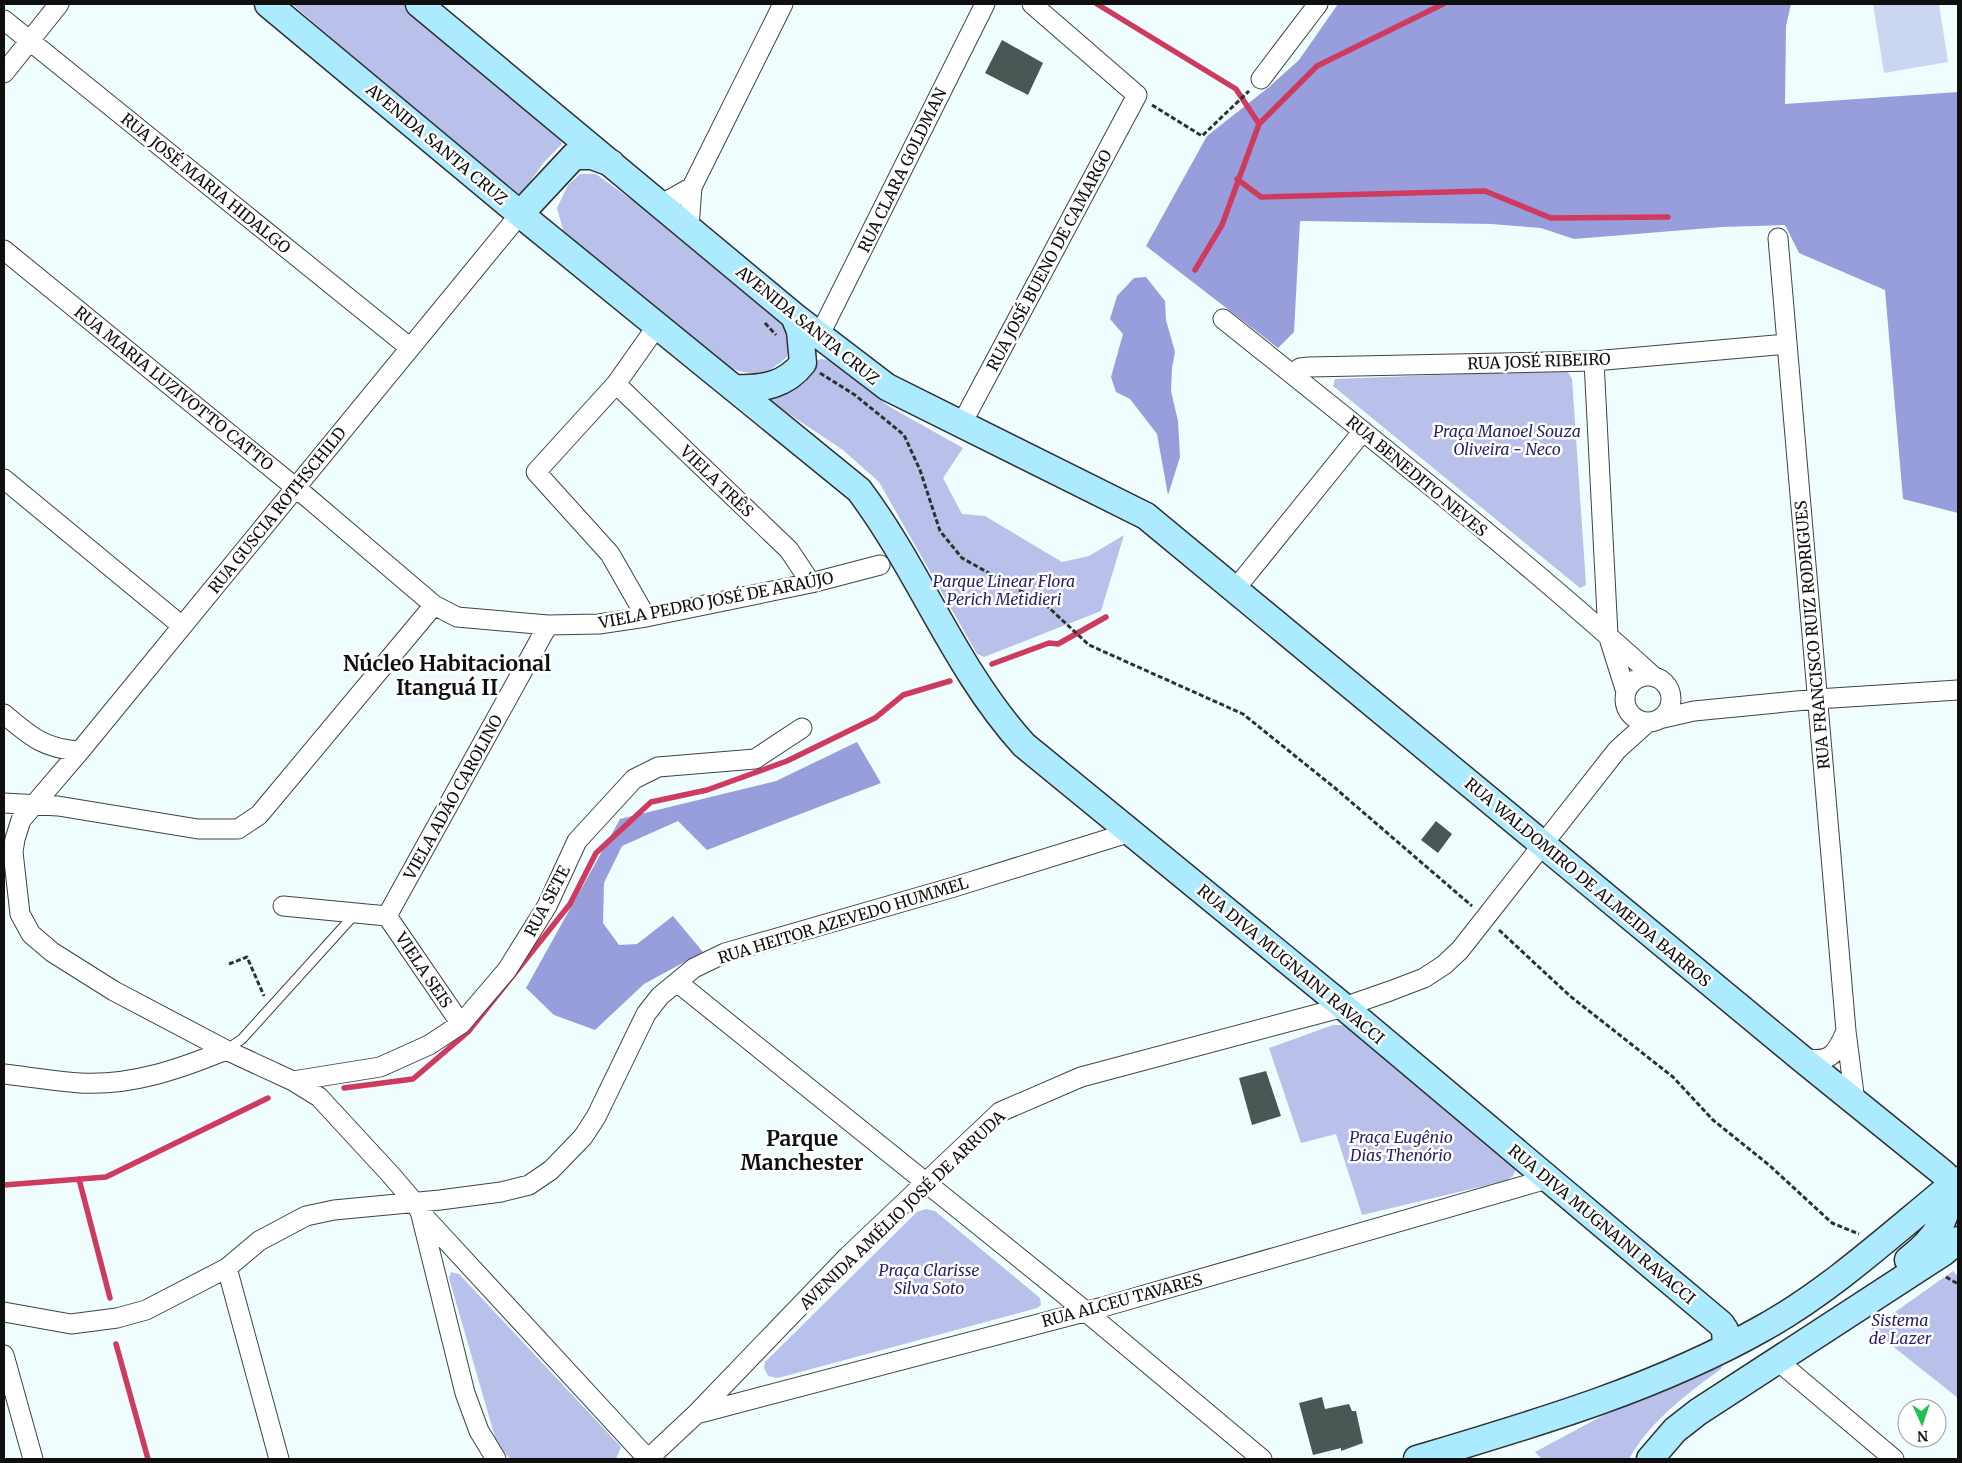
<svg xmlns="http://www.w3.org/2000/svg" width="1962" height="1463" font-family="Merriweather,serif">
<rect width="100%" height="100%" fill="#f0fdff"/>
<path fill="#b9c1ea" d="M 292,4 L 404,4 L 558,133 L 562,144 L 544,162 L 522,193 L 514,193 L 505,188 Z
M 580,174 L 596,174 L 643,208 L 776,315 L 791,336 L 787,357 C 766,375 757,377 730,368 L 564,233 L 557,208 L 568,185 Z
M 821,359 L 828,360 L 890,407 L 963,448 L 943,478 L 962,514 L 985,516 L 1062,562 L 1089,556 L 1124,535 L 1101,611 L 984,657 L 977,654 L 879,482 L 843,450 L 765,398 L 806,378 L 816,361 Z
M 1561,370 L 1568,372 L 1572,379 L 1586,585 L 1580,588 L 1333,386 L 1335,379 Z
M 1333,1025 L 1342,1025 L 1351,1029 L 1507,1157 L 1516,1169 L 1513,1176 L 1505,1181 L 1362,1215 L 1336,1134 L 1301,1143 L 1269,1048 Z
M 926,1209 L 935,1211 L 1040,1298 L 1041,1305 L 1037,1308 L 778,1378 L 768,1376 L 764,1368 L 765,1362 L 917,1212 Z
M 1953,1271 L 1958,1276 L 1958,1398 L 1871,1329 Z
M 451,1272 L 459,1274 L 621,1447 L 616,1459 L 510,1459 L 497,1444 L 449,1278 Z
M 1721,1365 L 1722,1368 C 1687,1394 1651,1420 1629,1459 L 1542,1459 L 1535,1452 L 1628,1402 Z"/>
<path fill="#989edb" d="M 1338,4 L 1791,4 L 1786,26 L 1785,104 L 1958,92 L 1958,513 L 1903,499 L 1885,290 L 1799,253 L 1785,225 L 1722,227 L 1574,239 L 1541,228 L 1491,224 L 1300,221 L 1294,332 L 1278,348 L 1146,246 L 1207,136 L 1269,87 L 1299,60 Z
M 1146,277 L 1165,301 L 1166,320 L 1175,352 L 1172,368 L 1171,391 L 1178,421 L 1180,457 L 1168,495 L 1157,434 L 1130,399 L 1116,392 L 1111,377 L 1123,334 L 1110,319 L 1117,296 L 1134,278 Z
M 857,742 L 881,783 L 707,850 L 678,821 L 622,846 L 604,883 L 603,923 L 619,945 L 637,944 L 673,916 L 703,952 L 644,984 L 595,1030 L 554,1015 L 526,988 L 620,819 L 776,781 Z"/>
<path fill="#cbd6f1" d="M 1873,4 L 1939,4 L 1948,62 L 1884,73 Z"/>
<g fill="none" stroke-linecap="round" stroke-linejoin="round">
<path stroke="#ce3b5f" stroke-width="5.5" d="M 1097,4 L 1236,89 L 1259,124
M 1237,179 L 1261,197 L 1485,191 L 1551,218 L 1668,217
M 1195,270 L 1222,225 L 1259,124 L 1317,66 L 1443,4
M 992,664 L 1049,643 L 1058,644 L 1106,617
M 344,1088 L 413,1079 L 468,1032 L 570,904 L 596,853 L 651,802 L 707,790 L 787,761 L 875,718 L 903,695 L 950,681
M 79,1179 L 110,1298
M 4,1185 L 106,1177 L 268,1098
M 116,1344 L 148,1459"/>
</g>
<path fill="#4b5754" d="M 1002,40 L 1043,63 L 1028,95 L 985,73 Z
M 1436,821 L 1452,834 L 1438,853 L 1421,840 Z
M 1266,1071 L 1281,1116 L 1252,1125 L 1239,1078 Z
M 1322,1397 L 1325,1409 L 1349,1404 L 1352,1411 L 1356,1411 L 1363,1443 L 1341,1451 L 1341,1448 L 1313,1455 L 1299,1403 Z"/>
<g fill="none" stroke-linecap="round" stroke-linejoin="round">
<defs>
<path id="service" d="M 226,1050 L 242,1039 L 355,914"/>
<path id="minor" d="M 4,20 L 409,347
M 4,73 L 59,4
M 1261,79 L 1318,4
M 692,187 L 783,4
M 662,204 L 692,187 L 689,227
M 520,214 L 80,751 L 21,820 L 15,839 L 13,852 L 20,914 L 31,934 L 52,952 L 114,991 L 226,1050 L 293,1081 L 319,1097 L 391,1175 L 415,1203 L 420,1212 L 648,1459
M 1778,238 L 1846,1031 L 1855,1102
M 4,250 L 307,497 L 434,605 L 457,617 L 548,625 L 599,624 L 646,617 L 811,583 L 880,565
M 1223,319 C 1368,435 1515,551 1653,676
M 819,336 L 985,4
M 1594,361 L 1608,635 L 1626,692
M 1293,374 L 1300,368 L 1309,367 L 1594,361 L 1787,344
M 616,384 L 789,550 L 811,583
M 961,425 L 1137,95 L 1032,4
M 4,479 L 182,626
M 1236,588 L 1363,431
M 646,617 L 610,554 L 536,472 L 616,384 L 657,326
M1625 699a23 23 0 1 1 46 0a23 23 0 1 1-46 0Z
M 4,714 C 30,736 44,749 80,751
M 1659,719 L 1694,711 L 1817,699 L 1958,690
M 4,803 L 58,806 L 198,829 L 238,829 L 259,815 L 434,605
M 283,906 L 387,916
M 387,916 L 548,625
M 387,916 L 461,1024
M 677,982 L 1084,1310 L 1262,1459
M 1801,1058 C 1829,1063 1835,1057 1846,1031
M 4,1074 C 29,1077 55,1081 80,1083 C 131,1086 180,1069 226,1050
M 293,1081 L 380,1067 L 429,1045 L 461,1024 L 507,970 L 547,906 L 577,841 L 634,779 L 658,767 L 755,759 L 802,728
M 421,1215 L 465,1393 L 479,1431 L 496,1459
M 227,1268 L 279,1459
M 4,1312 L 71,1324 L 117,1318 L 146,1310 L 227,1268 L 259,1241 L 306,1216 L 334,1210 L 440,1200 L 501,1192 L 529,1185 L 551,1170 L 583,1137 L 596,1117 L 646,1014 L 660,996 L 694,968 L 725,953 L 954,887 L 1131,832
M 4,1355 L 33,1459
M 1778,1361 L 1894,1459
M 696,1414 L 1103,1307 L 1547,1179
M 648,1459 L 695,1415 L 848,1256 L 1000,1112 L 1081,1077 L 1344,1007 L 1390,991 L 1424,978 L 1444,965 L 1460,950 L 1617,750 L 1648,722"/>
<path id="secondary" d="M 268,4 L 520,214 L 859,490 C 920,571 955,669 1024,745 L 1344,1007 L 1721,1324 L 1725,1330 L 1726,1347
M 419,4 L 794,316 L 887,387 L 1146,516 L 1801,1058 L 1943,1173 L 1953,1184
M 520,214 L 574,156 L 592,156 L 611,163
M 736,388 C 763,389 786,385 803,363 L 800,331 L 794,316
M 1908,1260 C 1939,1236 1945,1222 1953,1184
M 1417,1459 C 1534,1424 1655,1389 1763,1328 C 1832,1290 1897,1229 1958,1180
M 1650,1459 L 1675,1430 L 1698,1412 L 1944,1252 L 1958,1240"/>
</defs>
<use href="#service" stroke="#424242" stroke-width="11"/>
<use href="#minor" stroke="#424242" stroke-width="21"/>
<use href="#secondary" stroke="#313131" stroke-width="29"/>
<path stroke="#313131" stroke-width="3" stroke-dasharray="5 2.5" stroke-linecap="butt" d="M 1152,105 L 1202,136 L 1249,91
M 765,323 L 776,335
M 820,373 L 855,395 L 904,435 L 920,470 L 940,531 L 962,558 L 1046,605 L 1089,645 L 1243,714 L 1335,788 L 1472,906
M 1499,930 L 1570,996 L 1673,1077 L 1713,1120 L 1769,1165 L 1832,1223 L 1859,1234
M 229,964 L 247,957 L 264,996
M 1946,1277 L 1958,1284"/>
<use href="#service" stroke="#fff" stroke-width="9"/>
<use href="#minor" stroke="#fff" stroke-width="19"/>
<use href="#secondary" stroke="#abeaff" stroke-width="26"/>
</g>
<g text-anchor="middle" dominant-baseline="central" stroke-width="5" stroke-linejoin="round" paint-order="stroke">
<g font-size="16" fill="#0f0f0f" stroke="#fff">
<text transform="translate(437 144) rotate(40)">AVENIDA SANTA CRUZ</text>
<text transform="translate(902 170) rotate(-64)">RUA CLARA GOLDMAN</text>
<text transform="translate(206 183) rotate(39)">RUA JOSÉ MARIA HIDALGO</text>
<text transform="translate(1049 260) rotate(-62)">RUA JOSÉ BUENO DE CAMARGO</text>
<text transform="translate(808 325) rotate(39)">AVENIDA SANTA CRUZ</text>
<text transform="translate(1539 361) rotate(-2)">RUA JOSÉ RIBEIRO</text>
<text transform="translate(174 388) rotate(39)">RUA MARIA LUZIVOTTO CATTO</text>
<text transform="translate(1417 476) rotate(40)">RUA BENEDITO NEVES</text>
<text transform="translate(717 481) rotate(44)">VIELA TRÊS</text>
<text transform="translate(277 510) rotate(-51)">RUA GUSCIA ROTHSCHILD</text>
<text transform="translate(716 600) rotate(-11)">VIELA PEDRO JOSÉ DE ARAÚJO</text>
<text transform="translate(1812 635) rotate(-95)">RUA FRANCISCO RUIZ RODRIGUES</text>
<text transform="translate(453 797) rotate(-61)">VIELA ADÃO CAROLINO</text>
<text transform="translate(1588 882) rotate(40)">RUA WALDOMIRO DE ALMEIDA BARROS</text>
<text transform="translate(547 901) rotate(-62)">RUA SETE</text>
<text transform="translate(843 920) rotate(-17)">RUA HEITOR AZEVEDO HUMMEL</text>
<text transform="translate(1291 964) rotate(40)">RUA DIVA MUGNAINI RAVACCI</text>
<text transform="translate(424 970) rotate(56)">VIELA SEIS</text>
<text transform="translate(902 1210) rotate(-44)">AVENIDA AMÉLIO JOSÉ DE ARRUDA</text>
<text transform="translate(1602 1224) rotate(40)">RUA DIVA MUGNAINI RAVACCI</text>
<text transform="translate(1122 1300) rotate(-15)">RUA ALCEU TAVARES</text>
</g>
<g font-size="16" font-style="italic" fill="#291e67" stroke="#fff">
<text x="1507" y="431">Praça Manoel Souza<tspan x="1507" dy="18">Oliveira - Neco</tspan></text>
<text x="1004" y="581">Parque Linear Flora<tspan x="1004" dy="18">Perich Metidieri</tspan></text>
<text x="1401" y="1137">Praça Eugênio<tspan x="1401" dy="18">Dias Thenório</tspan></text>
<text x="929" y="1270">Praça Clarisse<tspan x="929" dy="18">Silva Soto</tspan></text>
<text x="1900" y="1320">Sistema<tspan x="1900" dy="18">de Lazer</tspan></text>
</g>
<g font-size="21" font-weight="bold" fill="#0f0f0f" stroke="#fff">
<text x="447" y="663">Núcleo Habitacional<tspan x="447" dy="24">Itanguá II</tspan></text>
<text x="802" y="1138">Parque<tspan x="802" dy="24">Manchester</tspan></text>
</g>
</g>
<rect width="1962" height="1463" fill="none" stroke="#0f0f0f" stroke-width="10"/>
<g transform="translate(1922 1423) rotate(177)"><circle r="24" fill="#ffffff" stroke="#9f9f9f"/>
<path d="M0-4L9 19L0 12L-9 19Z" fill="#25c055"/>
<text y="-8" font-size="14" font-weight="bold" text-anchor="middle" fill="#0f0f0f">N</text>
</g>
</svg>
